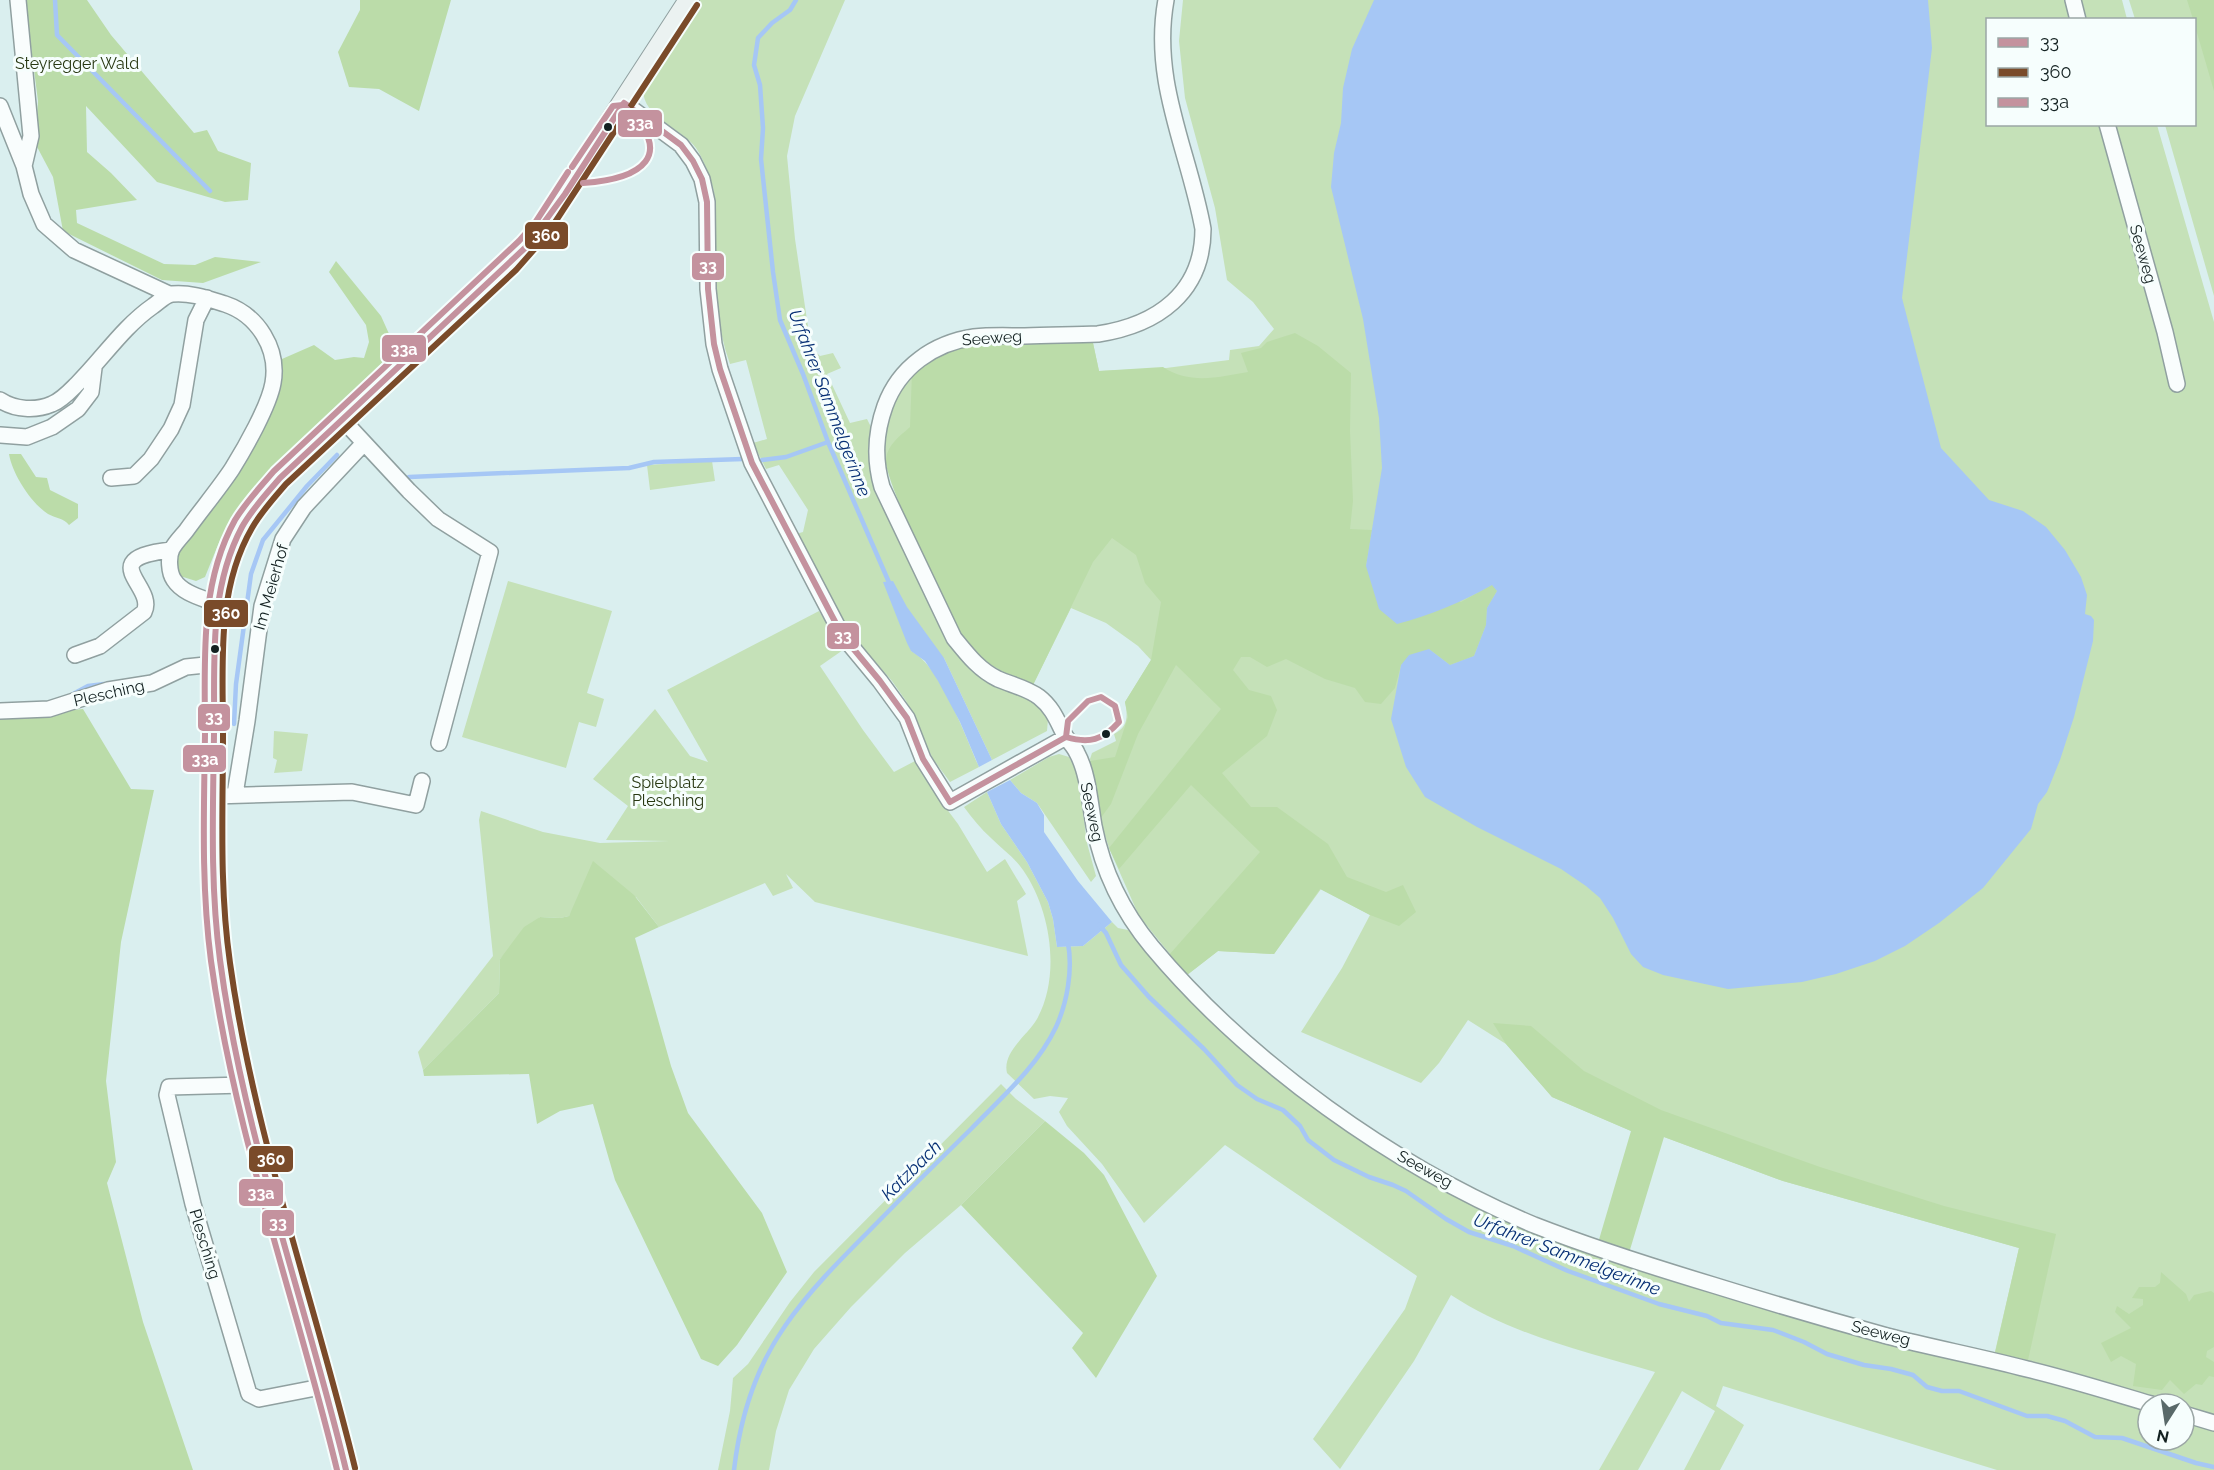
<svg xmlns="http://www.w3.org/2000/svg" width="2214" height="1470" font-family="Raleway,sans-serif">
<rect width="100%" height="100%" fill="#daefef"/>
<path fill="#c5e1b8" d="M 700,0 L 845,0 L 795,116 L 787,156 L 795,239 L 811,347 L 820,356 L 833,353 L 841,368 L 827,374 L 850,423 L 867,419 L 871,427 L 868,452 L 873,481 L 956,648 L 1042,706 L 1048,719 L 1047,731 L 992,760 L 944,658 L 911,651 C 940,665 966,737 979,767 L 950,782 L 933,759 L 906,701 L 892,681 L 848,631 L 796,534 L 803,532 L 808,510 L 779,465 L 766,469 L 753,443 L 767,439 L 746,360 L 730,364 C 714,320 716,277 715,232 C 715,216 717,196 711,181 C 708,171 702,157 696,148 C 681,127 642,118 643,88 Z
M 1183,0 L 2122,0 L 2127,19 L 1988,20 L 1988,124 L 2157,125 L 2214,322 L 2214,1416 L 2184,1407 L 2184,1404 L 2174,1404 L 1994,1356 L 2019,1248 L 1783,1181 L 1664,1137 L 1631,1131 L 1552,1097 L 1506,1044 L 1468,1020 L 1439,1063 L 1421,1083 L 1301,1032 L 1342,968 L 1370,915 L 1321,889 L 1274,954 L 1218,951 L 1187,975 L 1139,916 L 1109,848 L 1100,819 L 1090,759 L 1092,753 L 1116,741 L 1114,734 C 1128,727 1128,717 1125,702 L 1151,660 L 1138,646 L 1106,623 L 1071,608 L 1033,685 L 967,646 L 904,513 L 893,485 L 885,461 L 885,436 L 889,411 L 912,372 L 1093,343 L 1099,371 L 1166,368 L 1229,360 L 1230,350 L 1259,346 L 1274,329 L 1253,302 L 1227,280 L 1215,208 L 1185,98 L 1179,41 Z
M 2129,0 L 2214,0 L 2214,296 L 2165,125 L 2194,124 L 2194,20 L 2135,19 Z
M 712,461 L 715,481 L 650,490 L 647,465 Z
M 508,581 L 612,611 L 587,693 L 604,699 L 596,727 L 579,722 L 566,768 L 462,737 Z
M 819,611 L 843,650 L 820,666 L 863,730 L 894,772 L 915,761 L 931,788 L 958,824 L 987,872 L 1005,859 L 1026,894 L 1017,901 L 1028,956 L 815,902 L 786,874 L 793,888 L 773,896 L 765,883 L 659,927 L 636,897 L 577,902 L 569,916 L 560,918 L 540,917 L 500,959 L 499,993 L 423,1070 L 418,1052 L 493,956 L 479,820 L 481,811 L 543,832 L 600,843 L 669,841 L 606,840 L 628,806 L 593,779 L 655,709 L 690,756 L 708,762 L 667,690 Z
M 274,731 L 308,734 L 302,771 L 274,773 L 277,760 L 273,758 Z
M 1059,754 L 1069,757 L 1078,774 L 1087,843 L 1096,876 L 1091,882 L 1037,803 L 1021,793 L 1010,780 L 1049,757 Z
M 987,792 L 1001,824 L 1027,862 L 1048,902 L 1053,919 L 1057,947 L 1083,946 L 1112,922 L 1118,928 L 1128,930 L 1150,954 L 1281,1079 L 1513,1222 L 2148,1410 L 2148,1440 L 2184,1440 L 2184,1421 L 2214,1429 L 2214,1470 L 1997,1470 L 1723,1386 L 1716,1406 L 1744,1425 L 1720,1470 L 1684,1470 L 1715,1411 L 1682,1391 L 1638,1470 L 1599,1470 L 1655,1372 C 1586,1352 1512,1335 1451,1295 L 1414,1361 L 1340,1469 L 1313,1439 L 1405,1309 L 1417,1276 L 1225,1145 L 1144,1223 L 1102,1164 L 1067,1126 L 1059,1112 L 1068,1098 L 1050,1096 L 1034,1099 L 1007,1073 C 1002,1052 1027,1036 1037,1019 C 1061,976 1051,910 1023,870 C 1014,857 1002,849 991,838 C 981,829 972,818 964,807 Z
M 1001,1084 L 1016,1099 L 1045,1121 L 961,1205 L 905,1253 L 851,1307 L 814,1349 L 789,1390 L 776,1431 L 769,1470 L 718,1470 L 730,1411 L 733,1378 L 748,1364 L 790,1302 L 814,1272 Z"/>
<path fill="#bbdca9" d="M 25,0 L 87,0 L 111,35 L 194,133 L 207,130 L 218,151 L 251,163 L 248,200 L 225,202 L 157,182 L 86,106 L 87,152 L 111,173 L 137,200 L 76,210 L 77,223 L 164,264 L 195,265 L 215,257 L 261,262 L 203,283 L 162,280 L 63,231 L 53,177 L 35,143 L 38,101 Z
M 360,0 L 451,0 L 419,111 L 379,89 L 349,87 L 338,52 L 360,10 Z
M 2187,0 L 2214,0 L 2214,91 L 2195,26 L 2194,20 L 2193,19 Z
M 336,261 L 381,316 L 390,336 L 384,361 L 247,498 L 220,540 L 205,577 L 196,581 L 180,576 L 176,562 L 184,540 L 277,393 L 282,359 L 314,345 L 335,360 L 354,357 L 364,358 L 369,342 L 366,325 L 329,272 Z
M 1295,333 L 1318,346 L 1351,373 L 1350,431 L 1353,501 L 1350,529 L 1372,530 L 1366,566 L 1461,602 L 1493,584 L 1497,591 L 1487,608 L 1486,625 L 1474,656 L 1450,665 L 1429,649 L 1401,665 L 1395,688 L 1381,704 L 1365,702 L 1355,688 L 1325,679 L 1286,659 L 1267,667 L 1250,657 L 1241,657 L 1233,670 L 1249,690 L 1271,696 L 1277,710 L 1267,736 L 1222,773 L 1251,807 L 1277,807 L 1328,844 L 1347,877 L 1386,892 L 1403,885 L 1416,912 L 1399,926 L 1370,915 L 1320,889 L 1274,954 L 1218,951 L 1187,975 L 1169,955 L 1260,852 L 1191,785 L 1119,869 L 1109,848 L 1221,709 L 1176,665 L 1138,734 L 1111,804 L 1100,819 L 1090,761 L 1115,757 L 1128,717 L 1125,702 L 1151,660 L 1161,602 L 1145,583 L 1136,555 L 1112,538 L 1093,562 L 1033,685 C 1007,675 987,665 967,646 C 953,617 883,481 886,459 C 888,444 899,437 910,427 L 912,372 L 936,355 L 967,344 L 1086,338 L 1093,343 L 1099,371 L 1163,367 C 1190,385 1219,377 1248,372 L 1241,353 L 1261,348 L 1267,342 Z
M 9,454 L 21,454 L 36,477 L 47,478 L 50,490 L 78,504 L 78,518 L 69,525 C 64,518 55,518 48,514 C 30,502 12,473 9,454 Z
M 83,709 L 131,789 L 154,790 L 121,942 L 106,1081 L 116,1162 L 107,1183 L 143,1322 L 193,1470 L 0,1470 L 0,718 Z
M 593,861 L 634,895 L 659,927 L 635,938 L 671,1066 L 688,1113 L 762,1213 L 787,1272 L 737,1345 L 718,1366 L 701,1359 L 615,1180 L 593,1104 L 560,1111 L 537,1124 L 529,1074 L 424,1076 L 423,1070 L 499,993 L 500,959 L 524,927 L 540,917 L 560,918 L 569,916 Z
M 1493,1023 L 1531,1026 L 1584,1071 L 1661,1110 L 1820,1167 L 1944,1206 L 2056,1234 L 2028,1360 L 1995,1353 L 2019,1248 L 1783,1181 L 1664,1137 L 1629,1253 L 1598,1243 L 1631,1131 L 1552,1097 L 1506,1044 Z
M 1045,1121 L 1084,1153 L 1104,1175 L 1157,1276 L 1096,1378 L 1072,1348 L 1083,1333 L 961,1205 Z
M 2161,1272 L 2186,1294 L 2189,1302 L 2194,1295 L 2211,1291 L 2214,1293 L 2214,1347 L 2207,1351 L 2206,1357 L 2214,1362 L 2214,1377 L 2209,1376 L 2202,1385 L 2196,1384 L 2184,1394 L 2170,1380 L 2162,1390 L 2133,1386 L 2136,1364 L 2121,1356 L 2111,1362 L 2101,1343 L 2131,1328 L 2115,1312 L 2117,1306 L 2129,1314 L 2143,1305 L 2143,1299 L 2132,1298 L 2139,1287 L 2155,1287 L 2160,1283 Z"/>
<path fill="#a6c7f5" d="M 1374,0 L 1928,0 L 1932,48 L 1902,298 L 1941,448 L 1989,500 L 2023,511 L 2046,527 L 2065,550 L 2081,577 L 2087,595 L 2085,614 L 2091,616 L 2094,620 L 2093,641 L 2074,717 L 2060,760 L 2047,792 L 2038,804 L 2031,829 L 1983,888 L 1939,923 L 1905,946 L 1875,961 L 1836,974 L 1802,982 L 1728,989 L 1663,975 L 1643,967 L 1631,954 L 1613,918 L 1600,898 L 1586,886 L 1561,869 L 1477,827 L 1425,797 L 1406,767 L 1391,719 L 1401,665 L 1409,655 L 1429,649 L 1450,665 L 1474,656 L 1486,625 L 1487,608 L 1497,591 L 1492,585 C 1462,602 1431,615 1397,624 L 1379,609 L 1366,566 L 1382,468 L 1379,418 L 1363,319 L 1331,187 L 1334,153 L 1341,123 L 1343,88 L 1352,49 Z
M 893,581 L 907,607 L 944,658 L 992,760 L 979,767 L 960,722 L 938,681 L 925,661 L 911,651 L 907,643 L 883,582 Z
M 1010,780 L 1021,793 L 1037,803 L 1044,815 L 1044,832 L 1078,881 L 1112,922 L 1083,946 L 1057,947 L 1053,919 L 1048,902 L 1027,862 L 1001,824 L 987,792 Z"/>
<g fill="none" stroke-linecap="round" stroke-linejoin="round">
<path stroke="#a6c7f5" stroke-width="4.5" d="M 55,0 L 57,35 L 210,191
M 796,0 L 790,10 L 772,23 L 758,38 L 754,65 L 760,85 L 763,128 L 761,159 L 773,272 L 780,320 L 803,374 L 828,442 L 891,587
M 762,460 L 786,457 L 828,442
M 409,477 L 629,468 L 654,462 L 743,459
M 73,694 L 88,686 L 104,684
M 234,724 L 236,684 L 251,574 L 263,540 L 307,486 L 337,455
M 1099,925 L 1106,933 L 1121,965 L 1149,997 L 1204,1049 L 1237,1085 L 1257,1099 L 1283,1110 L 1300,1126 L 1308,1140 L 1334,1160 L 1369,1177 L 1393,1185 L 1406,1191 L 1446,1219 L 1469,1232 L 1513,1246 L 1568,1271 L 1659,1304 L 1707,1316 L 1721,1323 L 1773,1330 L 1804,1342 L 1827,1354 L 1864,1365 L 1891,1369 L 1913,1375 L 1927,1387 L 1942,1391 L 1959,1391 L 2027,1416 L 2047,1416 L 2065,1421 L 2095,1437 L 2122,1438 L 2196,1463 L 2214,1467
M 734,1470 C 740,1418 755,1369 785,1326 C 809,1291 839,1261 869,1231 C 903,1196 937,1162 972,1128 C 1002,1097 1037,1067 1056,1027 C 1067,1003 1073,970 1068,943"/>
<defs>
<path id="minor" d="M 18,0 L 31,136 L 24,166 L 31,194 L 44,224 L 74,250 L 169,294
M 1166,0 C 1151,82 1189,151 1203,229 C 1203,293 1157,325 1098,334 C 1074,335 1049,335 1025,336 C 1008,336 991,335 974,337 C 934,343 899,367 885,406 C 875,434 874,459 882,487 L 954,638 C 967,654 979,670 998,679 C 1012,685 1027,688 1039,697 C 1052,707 1057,720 1064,734 C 1068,741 1074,746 1077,753 C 1088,773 1090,803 1094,826 C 1103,872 1122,911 1152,947 C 1249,1063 1395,1167 1534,1225 C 1593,1248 1653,1267 1713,1285 C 1771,1303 1829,1320 1887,1336 C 1934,1348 1981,1357 2027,1369 C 2069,1379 2110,1392 2151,1404
M 2073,0 L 2078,20
M 624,103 L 681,145 L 693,161 L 702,179 L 707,202 L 708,289 L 714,344 L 720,369 L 752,463 L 842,635 L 880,681 L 907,718 L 923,759 L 950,802 L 1066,737
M 0,106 L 24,166
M 2107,124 L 2165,332 L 2177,384
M 0,400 C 15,410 36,411 52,404 C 62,400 70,391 77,384 C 103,358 123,327 153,306 C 159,302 165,295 172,294 C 190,292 209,299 225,304 C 258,315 279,349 273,383 C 269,406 245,448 232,469 C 218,490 201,510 186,531 C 181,537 175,543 172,549 C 168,557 169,573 174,580 C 183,594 203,598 217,604
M 342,419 L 409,491 L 438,519 L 490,552 L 439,743
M 0,435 L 27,437 L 52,427 L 78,409 L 91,392 L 94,368
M 111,478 L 134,476 L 151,459 L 171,429 L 182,405 L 196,320 L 207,298
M 75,655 L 100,646 L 144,612 C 157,586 92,559 171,550
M 0,711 L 49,709 L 108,690 L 152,683 L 186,667 L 215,664
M 235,794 L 247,721 L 262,606 L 283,539 L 304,507 L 364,443
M 213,796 L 352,792 L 416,805 L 422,781
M 244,1085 L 169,1087 L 167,1095 L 193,1204 L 249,1394 L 259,1399 L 326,1386
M 2184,1414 L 2214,1423"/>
<path id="secondary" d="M 346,1470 C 312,1318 256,1170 229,1016 C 221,969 214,921 213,873 C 211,827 213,780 214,734 C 214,665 208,590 242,527 C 252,509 266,494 280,478 L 510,263 L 539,231 L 689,0"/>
</defs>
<use href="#minor" stroke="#90a0a0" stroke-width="18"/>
<use href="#secondary" stroke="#90a0a0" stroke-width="22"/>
<use href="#minor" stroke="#f9fdfd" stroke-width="15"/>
<use href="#secondary" stroke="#ebf2f1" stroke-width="20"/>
<defs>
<path id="bus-1" d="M 624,103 L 681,145 L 693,161 L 702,179 L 707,202 L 708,289 L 714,344 L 720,369 L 752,463 L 842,635 L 880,681 L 907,718 L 923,759 L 950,802
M 1101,697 L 1115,706 L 1119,722 C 1103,740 1089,744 1066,737 L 1068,721 L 1088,701 Z
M 950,802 L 1066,737
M 346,1470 C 305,1300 243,1134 220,960 C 210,885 213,810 214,734 C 215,664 208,591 242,527 C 252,509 267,493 280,478 L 526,247 L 565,194 L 624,103"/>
<path id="bus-2" d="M 355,1468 C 314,1299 254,1135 230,963 C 219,886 223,810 223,733 C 223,665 216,590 252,528 C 261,512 274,498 286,484 L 516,270 L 546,236 L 697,5"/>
<path id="bus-3" d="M 572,167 L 613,106 L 623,105 C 678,156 641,179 583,183
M 337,1470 C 296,1300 235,1135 211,961 C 201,885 204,810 205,734 C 205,662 199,585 235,520 C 246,502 260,487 274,471 L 519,241 L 535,223 L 568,172"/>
</defs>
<use href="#bus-1" stroke="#f6fefd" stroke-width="10"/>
<use href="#bus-2" stroke="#f6fefd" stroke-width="10"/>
<use href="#bus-3" stroke="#f6fefd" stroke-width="10"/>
<use href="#bus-1" stroke="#c4929e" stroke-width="6"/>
<use href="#bus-2" stroke="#7a4b2a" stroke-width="6"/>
<use href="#bus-3" stroke="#c4929e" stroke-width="6"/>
</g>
<g fill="#132121" stroke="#f6fefd" stroke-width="2">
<circle cx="608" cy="127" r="5"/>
<circle cx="215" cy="649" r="5"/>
<circle cx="1106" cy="734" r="5"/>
</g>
<g text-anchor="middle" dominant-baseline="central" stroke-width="6" stroke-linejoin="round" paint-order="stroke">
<g font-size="16" fill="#283812" stroke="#f6fefd">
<text x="77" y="63">Steyregger Wald</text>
<text x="668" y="782">Spielplatz<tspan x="668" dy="18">Plesching</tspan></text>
</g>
<g font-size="16" fill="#132121" stroke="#f6fefd">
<text transform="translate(2143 254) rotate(74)">Seeweg</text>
<text transform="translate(992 338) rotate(-4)">Seeweg</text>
<text transform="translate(271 587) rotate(-74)">Im Meierhof</text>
<text transform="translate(109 693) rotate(-13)">Plesching</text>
<text transform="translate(1092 812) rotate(78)">Seeweg</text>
<text transform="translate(1425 1169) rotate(29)">Seeweg</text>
<text transform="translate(205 1244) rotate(73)">Plesching</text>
<text transform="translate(1881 1333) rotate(14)">Seeweg</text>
</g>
<g font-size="18" font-style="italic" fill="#073075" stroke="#f6fefd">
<text transform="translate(830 403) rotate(69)">Urfahrer Sammelgerinne</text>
<text transform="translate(911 1170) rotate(-45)">Katzbach</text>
<text transform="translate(1567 1254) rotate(21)">Urfahrer Sammelgerinne</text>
</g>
</g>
<g stroke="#f6fefd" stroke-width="2">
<rect x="617" y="109" width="46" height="29" rx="6" fill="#c4929e"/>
<rect x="524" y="221" width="45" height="29" rx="6" fill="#7a4b2a"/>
<rect x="691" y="252" width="34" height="29" rx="6" fill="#c4929e"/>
<rect x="381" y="334" width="46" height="29" rx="6" fill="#c4929e"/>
<rect x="203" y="599" width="46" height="29" rx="6" fill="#7a4b2a"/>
<rect x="826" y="622" width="34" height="28" rx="6" fill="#c4929e"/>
<rect x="197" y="703" width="34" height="29" rx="6" fill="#c4929e"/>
<rect x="182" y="744" width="45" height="29" rx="6" fill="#c4929e"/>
<rect x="248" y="1145" width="46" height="28" rx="6" fill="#7a4b2a"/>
<rect x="238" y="1178" width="46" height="29" rx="6" fill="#c4929e"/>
<rect x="261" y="1209" width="34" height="28" rx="6" fill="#c4929e"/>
</g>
<g font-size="16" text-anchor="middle" font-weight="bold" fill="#fff">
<text x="640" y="129">33a</text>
<text x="546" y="241">360</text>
<text x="708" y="272">33</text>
<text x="404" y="355">33a</text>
<text x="226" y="619">360</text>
<text x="843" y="642">33</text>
<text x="214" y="723">33</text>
<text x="205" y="765">33a</text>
<text x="271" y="1165">360</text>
<text x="261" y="1199">33a</text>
<text x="278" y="1229">33</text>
</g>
<rect x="1986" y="18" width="210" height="108" fill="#f6fefd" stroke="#9ba6a5" stroke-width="1.5"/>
<rect x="1998" y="38" width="30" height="9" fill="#c4929e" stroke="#9ba6a5" stroke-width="1.5"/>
<text x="2040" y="48" font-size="18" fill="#132121">33</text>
<rect x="1998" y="68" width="30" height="9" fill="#7a4b2a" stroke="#9ba6a5" stroke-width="1.5"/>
<text x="2040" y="78" font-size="18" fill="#132121">360</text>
<rect x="1998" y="98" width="30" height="9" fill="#c4929e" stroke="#9ba6a5" stroke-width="1.5"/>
<text x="2040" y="108" font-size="18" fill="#132121">33a</text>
<g transform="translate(2166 1422) rotate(192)"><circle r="28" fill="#f6fefd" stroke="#9ba6a5" stroke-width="1.5"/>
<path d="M0-4.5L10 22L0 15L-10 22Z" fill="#596969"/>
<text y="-9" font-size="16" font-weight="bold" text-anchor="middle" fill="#132121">N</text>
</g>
</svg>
